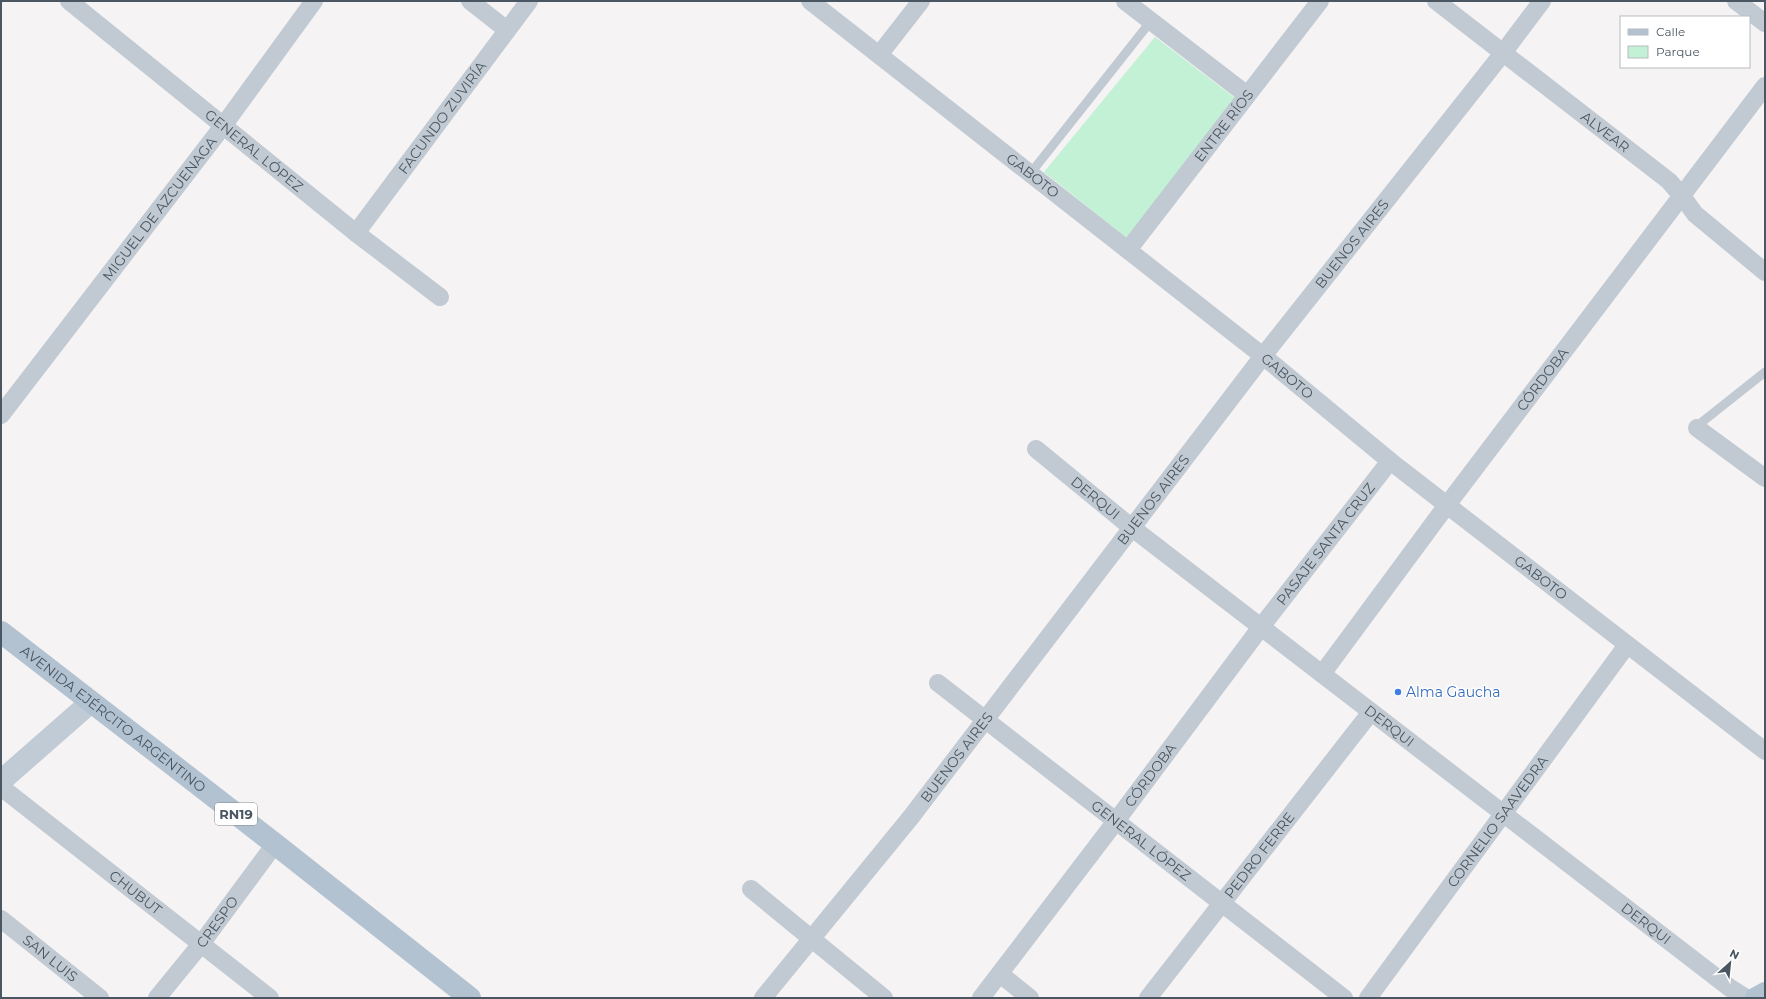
<svg xmlns="http://www.w3.org/2000/svg" width="1766" height="999" font-family="Montserrat,sans-serif">
<rect width="100%" height="100%" fill="#f5f3f3"/>
<path fill="#c3f1d5" d="M 1155,37 L 1235,98 L 1128,239 L 1044,172 Z"/>
<g fill="none" stroke-linecap="round" stroke-linejoin="round">
<path stroke="#c1cad2" stroke-width="9" d="M 1030,174 L 1151,21
M 1702,422 L 1765,372"/>
<g stroke="#c1cad2" stroke-width="18">
<path id="s1" d="M 69,1 L 356,233 L 440,297"/>
<path d="M 470,1 L 507,30"/>
<path id="s2" d="M 810,1 L 1263,356 L 1390,461 L 1765,751"/>
<path d="M 1125,1 L 1247,95"/>
<path id="s3" d="M 1436,1 L 1669,181 L 1682,196 L 1695,214 L 1765,272"/>
<path d="M 1736,1 L 1765,23"/>
<path d="M 879,55 L 921,1"/>
<path id="s4" d="M 356,233 L 529,1"/>
<path id="s5" d="M 1128,250 L 1320,1"/>
<path id="s6" d="M 1,415 L 223,126 L 314,1"/>
<path d="M 1697,428 L 1765,478"/>
<path id="s7" d="M 1036,449 L 1131,527 L 1730,988 L 1746,998"/>
<path id="s8" d="M 1322,674 L 1447,505 L 1765,86"/>
<path id="s9" d="M 938,683 L 1344,998"/>
<path id="s10" d="M 1,787 L 270,998"/>
<path d="M 751,889 L 884,998"/>
<path id="s11" d="M 1,919 L 100,998"/>
<path d="M 1000,974 L 1030,998"/>
<path id="s12" d="M 157,998 L 201,944 L 275,844"/>
<path id="s13" d="M 763,998 L 911,817 L 1263,356 L 1503,53 L 1542,1"/>
<path id="s14" d="M 981,998 L 1116,821 L 1261,627 L 1390,461"/>
<path id="s15" d="M 1148,998 L 1371,712"/>
<path id="s16" d="M 1368,998 L 1627,645"/>
</g>
<path stroke="#c1cbd6" stroke-width="22" d="M 1,781 L 91,702"/>
<g stroke="#b3c2d1" stroke-width="22">
<path id="s17" d="M 1,632 L 275,844 L 470,998"/>
<path d="M 1756,998 L 1765,993"/>
</g>
</g>
<circle fill="#3f7fe0" stroke="#fff" stroke-width="1.5" cx="1398" cy="692" r="4"/>
<g text-anchor="middle" dominant-baseline="central" stroke-width="3" stroke-linejoin="round" paint-order="stroke">
<rect fill="#fff" stroke="#808990" stroke-width="1" x="215" y="803" width="42" height="22" rx="3"/>
<g font-size="13" font-weight="bold" fill="#4a5661">
<text x="236" y="814">RN19</text>
</g>
<g font-size="14" fill="#4a5661" stroke="#fff">
<text stroke="none"><textPath href="#s4" startOffset="144">FACUNDO ZUVIRÍA</textPath></text>
<text stroke="none"><textPath href="#s5" startOffset="157">ENTRE RÍOS</textPath></text>
<text stroke="none"><textPath href="#s3" startOffset="214">ALVEAR</textPath></text>
<text stroke="none"><textPath href="#s1" startOffset="238">GENERAL LÓPEZ</textPath></text>
<text stroke="none"><textPath href="#s2" startOffset="283">GABOTO</textPath></text>
<text stroke="none"><textPath href="#s6" startOffset="260">MIGUEL DE AZCUENAGA</textPath></text>
<text stroke="none"><textPath href="#s13" startOffset="957">BUENOS AIRES</textPath></text>
<text stroke="none"><textPath href="#s2" startOffset="607">GABOTO</textPath></text>
<text stroke="none"><textPath href="#s8" startOffset="368">CÓRDOBA</textPath></text>
<text stroke="none"><textPath href="#s7" startOffset="77">DERQUI</textPath></text>
<text stroke="none"><textPath href="#s13" startOffset="633">BUENOS AIRES</textPath></text>
<text stroke="none"><textPath href="#s14" startOffset="570">PASAJE SANTA CRUZ</textPath></text>
<text stroke="none"><textPath href="#s2" startOffset="931">GABOTO</textPath></text>
<text stroke="none"><textPath href="#s17" startOffset="142">AVENIDA EJÉRCITO ARGENTINO</textPath></text>
<text stroke="none"><textPath href="#s7" startOffset="449">DERQUI</textPath></text>
<text stroke="none"><textPath href="#s13" startOffset="309">BUENOS AIRES</textPath></text>
<text stroke="none"><textPath href="#s14" startOffset="280">CÓRDOBA</textPath></text>
<text stroke="none"><textPath href="#s16" startOffset="219">CORNELIO SAAVEDRA</textPath></text>
<text stroke="none"><textPath href="#s9" startOffset="257">GENERAL LÓPEZ</textPath></text>
<text stroke="none"><textPath href="#s15" startOffset="181">PEDRO FERRE</textPath></text>
<text stroke="none"><textPath href="#s10" startOffset="171">CHUBUT</textPath></text>
<text stroke="none"><textPath href="#s12" startOffset="97">CRESPO</textPath></text>
<text stroke="none"><textPath href="#s7" startOffset="773">DERQUI</textPath></text>
<text stroke="none"><textPath href="#s11" startOffset="63">SAN LUIS</textPath></text>
</g>
<g font-size="14" fill="#366cbe" stroke="#fff" text-anchor="start">
<text x="1406" y="692">Alma Gaucha</text>
</g>
</g>
<rect width="1766" height="999" fill="none" stroke="#4a5661" stroke-width="4"/>
<rect x="1620" y="16" width="130" height="52" fill="#ffffff" stroke="#b7bbc0"/>
<rect x="1628" y="29" width="20" height="6" fill="#b3c2d1" stroke="#b7bbc0"/>
<text x="1656" y="36" font-size="12" fill="#4a5661">Calle</text>
<rect x="1628" y="46" width="20" height="12" fill="#c3f1d5" stroke="#b7bbc0"/>
<text x="1656" y="56" font-size="12" fill="#4a5661">Parque</text>
<g transform="translate(1730 963) rotate(27)" stroke="#ffffff" stroke-width="3" paint-order="stroke">
<path d="M0-3L7 15L0 10L-7 15Z" fill="#4a5661"/>
<text y="-6" font-size="11" font-weight="bold" text-anchor="middle" fill="#4a5661">N</text>
</g>
</svg>
